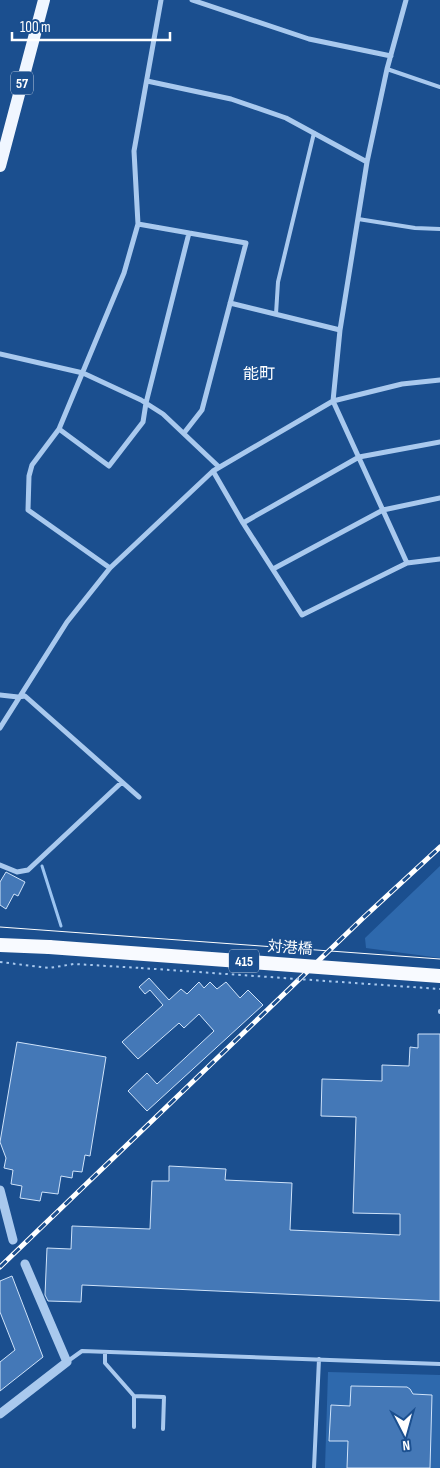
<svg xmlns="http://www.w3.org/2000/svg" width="440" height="1468" font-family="'Sofia Sans Condensed','Noto Sans JP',sans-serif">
<rect width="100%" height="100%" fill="#1b4f8f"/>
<path fill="#2e69ad" d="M 440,866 L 440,958 L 366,948 L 365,938 Z
M 328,1372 L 440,1375 L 440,1468 L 325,1468 Z"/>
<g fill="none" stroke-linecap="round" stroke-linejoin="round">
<path stroke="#9cc4f0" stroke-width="3" d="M 42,866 L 61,926"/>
</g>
<path fill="#4478b7" stroke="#cfe3fa" d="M 6,872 L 25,882 L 18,896 L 14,894 L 6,909 L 0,905 L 0,882 Z
M 149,978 L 169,1000 L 181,989 L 187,994 L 199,982 L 204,988 L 210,982 L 217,989 L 226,982 L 240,998 L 248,990 L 263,1005 L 147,1111 L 128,1091 L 147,1073 L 157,1084 L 214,1031 L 199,1014 L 184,1028 L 179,1023 L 138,1059 L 122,1042 L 163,1005 L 150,990 L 145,994 L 139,987 Z
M 418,1034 L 440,1034 L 440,1301 L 82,1285 L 81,1302 L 48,1301 L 45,1295 L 47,1248 L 71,1249 L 72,1226 L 150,1229 L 152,1181 L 169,1181 L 169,1166 L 226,1169 L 225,1180 L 292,1183 L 290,1230 L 400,1235 L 400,1214 L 353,1213 L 356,1117 L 321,1116 L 322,1079 L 382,1081 L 382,1065 L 409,1066 L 410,1047 L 418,1048 Z
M 17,1042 L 106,1057 L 90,1156 L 85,1155 L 82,1172 L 73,1171 L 72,1178 L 61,1176 L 58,1194 L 42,1192 L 40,1201 L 20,1198 L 22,1186 L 11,1184 L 13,1170 L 4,1168 L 6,1158 L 0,1142 Z
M 12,1276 L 43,1357 L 0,1391 L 0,1362 L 15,1350 L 0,1312 L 0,1281 Z
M 351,1386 L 407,1387 L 410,1389 L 413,1394 L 432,1395 L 430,1468 L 347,1468 L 348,1441 L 329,1441 L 331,1405 L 350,1406 Z"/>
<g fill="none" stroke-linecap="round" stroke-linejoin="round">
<path stroke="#a9c9ee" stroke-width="2" stroke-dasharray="2.5 4" stroke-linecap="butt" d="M 0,962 L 49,968 L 74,964 L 141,968"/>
<path stroke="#a9c9ee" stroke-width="4" d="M 387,69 L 440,87
M 358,219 L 415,228 L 440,229
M 276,314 L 278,282 L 314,133
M 440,1012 L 440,1011
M 105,1352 L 105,1363 L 134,1396 L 164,1397 L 163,1429
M 68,1361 L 82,1351 L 440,1364
M 134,1427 L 134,1396
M 314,1468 L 319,1359"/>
<path stroke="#a9c9ee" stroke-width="5" d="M 192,0 L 309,39 L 391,56
M 406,0 L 387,69 L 367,162 L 340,330 L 333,401 L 407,563
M 147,81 L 231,99 L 286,118 L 367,162
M 138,224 L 246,243 L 202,410 L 184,433
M 230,303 L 340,330
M 0,354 L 83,373 L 141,400 L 163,414 L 219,467
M 59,429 L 109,466 L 143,422 L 146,403 L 189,233
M 213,471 L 243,523 L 302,615 L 407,563 L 440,559
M 243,523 L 359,457 L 440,442
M 110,568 L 28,510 L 29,476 L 32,465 L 59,429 L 124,273 L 138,224 L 134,151 L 161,0
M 273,569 L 383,510 L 440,498
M 0,695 L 18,697 L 25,696 L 139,797
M 0,728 L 67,622 L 110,568 L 213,471 L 333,401 L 402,384 L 440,380
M 0,865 L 17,872 L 28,870 L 122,782"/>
<path stroke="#a9c9ee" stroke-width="9" d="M 0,1190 L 13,1240
M 0,1414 L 67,1362 L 25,1264"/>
<path stroke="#f0f6ff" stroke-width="12" d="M 0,166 L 44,0"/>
<path stroke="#f8faff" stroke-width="14" d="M 0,945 L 49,947"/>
<path stroke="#fff" stroke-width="1" d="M 0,927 L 440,959"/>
<defs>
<path id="rail" d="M 0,1267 L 363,918 L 440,847"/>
</defs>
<use href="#rail" stroke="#fff" stroke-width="5"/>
<use href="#rail" stroke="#1b4f8f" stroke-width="3" stroke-dasharray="9" stroke-linecap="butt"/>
<path stroke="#a9c9ee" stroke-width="2" stroke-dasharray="2.5 4" stroke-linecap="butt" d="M 141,968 L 440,989"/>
<path stroke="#f8faff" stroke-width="14" d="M 49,947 L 440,976"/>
</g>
<g text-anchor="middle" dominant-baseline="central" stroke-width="4" stroke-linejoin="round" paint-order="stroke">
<g fill="#1b4f8f" stroke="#bbcadd" stroke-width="1">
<rect x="11" y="71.5" width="22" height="23" rx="4"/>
<rect x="229" y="949.5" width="30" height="23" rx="4"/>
</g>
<g font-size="14" font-weight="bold" fill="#fff">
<text x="22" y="83">57</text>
<text x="244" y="961">415</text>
</g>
<g font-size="15" fill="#fff" stroke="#1b4f8f">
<text transform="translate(290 948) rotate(4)">対港橋</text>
</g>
<g font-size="16" fill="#fff" stroke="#1b4f8f">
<text x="259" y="374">能町</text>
</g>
</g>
<g transform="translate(405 1433) rotate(174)" stroke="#1b4f8f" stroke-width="4" paint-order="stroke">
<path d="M0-4L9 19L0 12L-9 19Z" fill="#ffffff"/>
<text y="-8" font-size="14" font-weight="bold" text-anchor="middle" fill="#ffffff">N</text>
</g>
<path d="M12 32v8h158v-8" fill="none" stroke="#ffffff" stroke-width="2.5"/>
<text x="20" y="32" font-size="15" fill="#ffffff" stroke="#1b4f8f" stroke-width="4" paint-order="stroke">100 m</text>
</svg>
